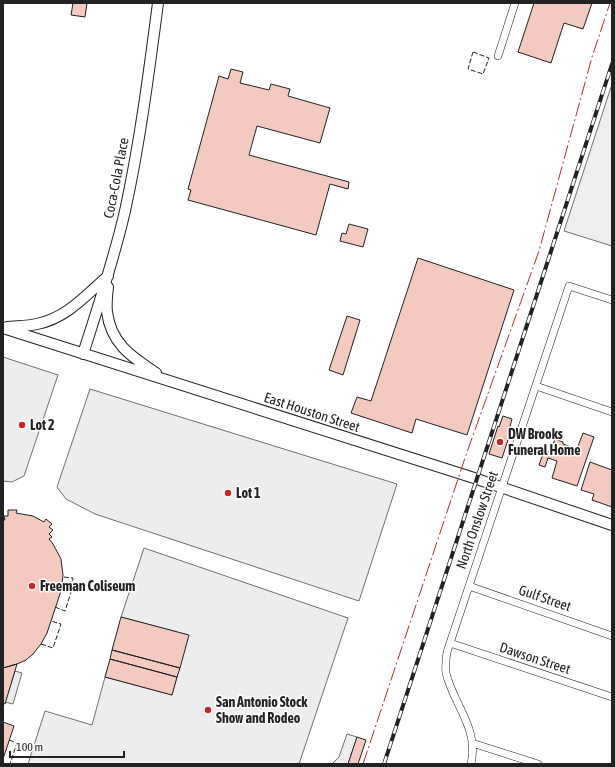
<svg xmlns="http://www.w3.org/2000/svg" width="615" height="767" font-family="'Asap Condensed',sans-serif">
<rect width="100%" height="100%" fill="#fff"/>
<path fill="#eee" stroke="#6f6f6f" d="M 612,84 L 612,246 L 564,231 Z"/>
<path fill="#ededed" stroke="#6f6f6f" d="M 3,357 L 58,375 L 24,476 L 12,482 L 3,481 Z
M 90,389 L 397,484 L 359,601 L 95,514 L 66,499 L 57,487 Z
M 144,548 L 348,618 L 299,764 L 28,764 L 45,711 L 92,725 L 105,677 L 172,695 L 188,635 L 121,617 Z
M 15,671 L 22,673 L 13,704 L 5,702 Z
M 347,734 L 357,737 L 348,764 L 332,764 L 339,757 Z"/>
<path fill="#f3c9c0" stroke="#222" d="M 73,3 L 87,3 L 85,17 L 71,15 Z
M 534,3 L 592,3 L 583,29 L 564,23 L 551,63 L 518,52 Z
M 231,69 L 243,72 L 240,83 L 269,90 L 271,84 L 290,89 L 288,96 L 330,108 L 320,143 L 257,126 L 249,155 L 349,182 L 348,189 L 330,184 L 316,235 L 188,200 L 191,190 L 188,189 L 219,76 L 228,79 Z
M 349,224 L 368,229 L 363,247 L 340,241 L 342,233 L 346,234 Z
M 418,258 L 514,290 L 467,435 L 416,419 L 412,433 L 351,413 L 357,397 L 371,401 Z
M 347,316 L 360,320 L 343,375 L 329,370 Z
M 503,416 L 512,419 L 509,430 L 511,431 L 502,458 L 489,454 L 498,426 L 499,427 Z
M 583,433 L 594,437 L 577,486 L 552,478 L 557,461 L 548,458 L 545,467 L 539,465 L 544,451 L 550,452 L 555,439 L 563,442 L 563,444 L 577,449 Z
M 590,462 L 612,470 L 612,507 L 592,500 L 594,494 L 581,490 Z
M 8,510 L 17,510 L 16,513 L 33,516 L 44,522 L 46,519 L 52,524 L 49,527 L 53,530 L 49,534 L 52,537 L 49,539 L 53,544 L 61,559 L 63,575 L 61,591 L 47,633 L 41,644 L 33,654 L 26,660 L 17,664 L 3,668 L 3,520 L 5,520 L 4,516 L 8,516 Z
M 121,617 L 189,635 L 180,668 L 112,650 Z
M 112,650 L 180,668 L 177,677 L 110,659 Z
M 110,659 L 177,677 L 172,695 L 105,677 Z
M 17,664 L 5,704 L 3,703 L 3,668 Z
M 3,722 L 14,726 L 3,759 Z
M 357,737 L 366,740 L 358,764 L 348,764 Z"/>
<g fill="none" stroke-linecap="round" stroke-linejoin="round">
<defs>
<path id="street" d="M 498,56 L 515,3
M 536,386 L 612,412
M 469,586 L 612,636
M 450,643 L 612,697
M 472,743 L 538,764
M 471,764 C 479,727 454,706 446,673 C 445,666 446,659 447,652 L 569,286 L 612,300"/>
<path id="secondary" d="M 108,287 C 107,296 106,304 107,312 C 111,344 132,357 156,373
M 7,327 C 17,326 28,326 37,324 C 67,318 86,295 108,276
M 3,328 L 471,477 L 612,525
M 83,354 C 98,307 114,259 125,211 C 140,142 149,72 158,3"/>
</defs>
<use href="#street" stroke="#222" stroke-width="8"/>
<use href="#secondary" stroke="#222" stroke-width="12"/>
<use href="#street" stroke="#fff" stroke-width="7"/>
<use href="#secondary" stroke="#fff" stroke-width="10"/>
<defs>
<path id="rail" d="M 384,764 L 612,64"/>
</defs>
<use href="#rail" stroke="#222" stroke-width="4"/>
<use href="#rail" stroke="#fff" stroke-width="2.5" stroke-dasharray="8" stroke-linecap="butt"/>
<path stroke="#222" stroke-width="1" stroke-dasharray="5 2" stroke-linecap="butt" d="M 473,52 L 489,58 L 483,74 L 468,69 Z
M 55,607 L 65,611 L 72,589 L 73,578 L 63,577
M 41,644 L 53,648 L 61,624 L 51,621
M 9,740 L 17,743 L 10,764"/>
<path stroke="#c62828" stroke-width="1" stroke-dasharray="14 3 2 3" stroke-linecap="butt" d="M 363,764 L 466,455 L 539,251 L 592,57 L 610,3"/>
</g>
<g fill="#c62828" stroke="#fff" stroke-width="1.5">
<circle cx="22" cy="425" r="4"/>
<circle cx="500" cy="442" r="4"/>
<circle cx="228" cy="493" r="4"/>
<circle cx="32" cy="586" r="4"/>
<circle cx="208" cy="710" r="4"/>
</g>
<g text-anchor="middle" dominant-baseline="central" stroke-width="3" stroke-linejoin="round" paint-order="stroke">
<g font-size="14" fill="#222" stroke="#fff">
<text transform="translate(116 178) rotate(-79)">Coca-Cola Place</text>
<text transform="translate(312 412) rotate(18)">East Houston Street</text>
<text transform="translate(477 520) rotate(-71)">North Onslow Street</text>
<text transform="translate(545 598) rotate(19)">Gulf Street</text>
<text transform="translate(535 658) rotate(18)">Dawson Street</text>
</g>
<g font-size="14" font-weight="bold" fill="#222" stroke="#fff" text-anchor="start">
<text x="30" y="425">Lot 2</text>
<text x="508" y="434">DW Brooks<tspan x="508" dy="16">Funeral Home</tspan></text>
<text x="236" y="493">Lot 1</text>
<text x="40" y="586">Freeman Coliseum</text>
<text x="216" y="702">San Antonio Stock<tspan x="216" dy="16">Show and Rodeo</tspan></text>
</g>
</g>
<rect width="615" height="767" fill="none" stroke="#222222" stroke-width="8"/>
<path d="M10 751v6h114v-6" fill="none" stroke="#222222" stroke-width="2"/>
<text x="16" y="751" font-size="12" fill="#222222" stroke="#ffffff" stroke-width="3" paint-order="stroke">100 m</text>
</svg>
